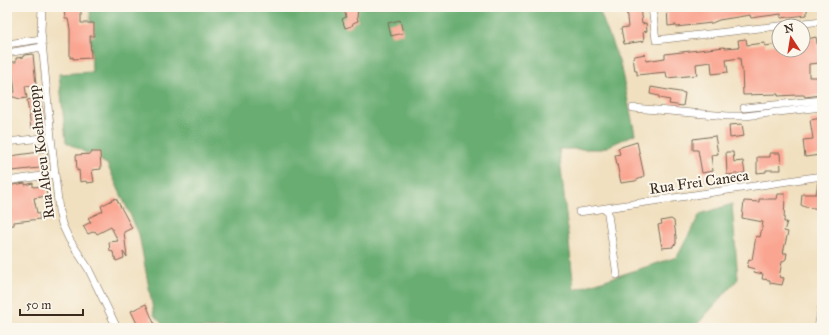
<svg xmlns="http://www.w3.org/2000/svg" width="829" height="335" font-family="'IM FELL Great Primer',serif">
<rect width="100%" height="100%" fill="#fbf7ec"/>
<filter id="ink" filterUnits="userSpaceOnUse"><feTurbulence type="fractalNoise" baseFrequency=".025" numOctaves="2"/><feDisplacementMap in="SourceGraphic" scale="8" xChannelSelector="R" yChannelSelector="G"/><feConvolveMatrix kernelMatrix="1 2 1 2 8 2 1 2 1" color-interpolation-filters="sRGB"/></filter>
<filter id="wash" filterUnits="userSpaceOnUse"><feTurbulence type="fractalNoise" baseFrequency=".012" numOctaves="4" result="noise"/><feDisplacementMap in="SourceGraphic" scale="16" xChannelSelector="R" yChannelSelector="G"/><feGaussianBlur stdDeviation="0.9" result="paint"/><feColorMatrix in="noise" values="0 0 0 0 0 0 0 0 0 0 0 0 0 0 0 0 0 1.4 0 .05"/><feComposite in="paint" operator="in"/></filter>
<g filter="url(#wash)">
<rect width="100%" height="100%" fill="#f1e0c0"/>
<path fill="#69ad72" stroke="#526c48" d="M 90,7 L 598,7 L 620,64 L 635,134 L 602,149 L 559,149 L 574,290 L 677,257 L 700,214 L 732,204 L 738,279 L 694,328 L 166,328 L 154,315 L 139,234 L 107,164 L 66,142 L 59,74 L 92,72 Z"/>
<g id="blocks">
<path fill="#faa591" d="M 64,7 L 81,7 L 81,23 L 94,23 L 94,36 L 90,36 L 91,58 L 73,59 L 73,57 L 70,58 L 70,29 L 68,19 L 65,19 Z
M 343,7 L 358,7 L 357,18 L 358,21 L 353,23 L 352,26 L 345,28 L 342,19 L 346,17 Z
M 640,7 L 642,24 L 646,23 L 647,31 L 643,32 L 644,41 L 624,44 L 621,28 L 628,27 L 626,9 Z
M 667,7 L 807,7 L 807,15 L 781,18 L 781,14 L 751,18 L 750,15 L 719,20 L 712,23 L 676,27 L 676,25 L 668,26 Z
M 400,20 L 403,33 L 391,36 L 388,23 Z
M 816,37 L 820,63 L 809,64 L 809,77 L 822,77 L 821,95 L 805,97 L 804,95 L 797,95 L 778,96 L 778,94 L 743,95 L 742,68 L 741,68 L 740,58 L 726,60 L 728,72 L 712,74 L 711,62 L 696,64 L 697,75 L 667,78 L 666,72 L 637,75 L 637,71 L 635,71 L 633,57 L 635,56 L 645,54 L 646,61 L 665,58 L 665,54 L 724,47 L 725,48 L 739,47 L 738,40 L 746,39 L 747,45 L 765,43 L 765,46 L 779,44 L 779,50 L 803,50 L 803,40 Z
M 33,54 L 36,85 L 25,86 L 27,98 L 20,99 L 7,95 L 7,94 L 15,92 L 13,75 L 7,75 L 7,62 L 16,62 L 16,58 L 24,57 L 24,55 Z
M 651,87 L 685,93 L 683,106 L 669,104 L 670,100 L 659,98 L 659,96 L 650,94 Z
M 40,98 L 44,119 L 42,122 L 39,123 L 38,127 L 31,128 L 27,100 Z
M 822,118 L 822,151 L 820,152 L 820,155 L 805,157 L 803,140 L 813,139 L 810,120 Z
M 742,124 L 744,136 L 730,138 L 729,125 Z
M 715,136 L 718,154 L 711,155 L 713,171 L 702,173 L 698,150 L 693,150 L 693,139 Z
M 637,142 L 644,175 L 643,177 L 635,181 L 621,183 L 615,155 L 620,154 L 618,148 Z
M 47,151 L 48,167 L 12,171 L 10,156 Z
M 91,152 L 100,152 L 101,169 L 92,170 L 94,182 L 87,183 L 86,181 L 80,182 L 79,170 L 77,171 L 76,155 L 91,154 Z
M 726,152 L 733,152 L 734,162 L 743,161 L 745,173 L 727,175 Z
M 770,153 L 780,153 L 781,170 L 766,170 L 766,172 L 757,173 L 757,157 L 770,157 Z
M 822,181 L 822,209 L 805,207 L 801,205 L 802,194 L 816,194 L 818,182 Z
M 25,183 L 25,185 L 33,183 L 33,187 L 43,186 L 43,188 L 46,188 L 47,196 L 34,198 L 37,213 L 39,213 L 40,219 L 14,222 L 14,225 L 7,226 L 7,186 Z
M 778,194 L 785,194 L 784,222 L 787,222 L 784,231 L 788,232 L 783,253 L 787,253 L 786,259 L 782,262 L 779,277 L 784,278 L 782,285 L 770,283 L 770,280 L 762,279 L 763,274 L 754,272 L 755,269 L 747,267 L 749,259 L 752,260 L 756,236 L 760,237 L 763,222 L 742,218 L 744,201 L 759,202 L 759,199 L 777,199 Z
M 116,198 L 132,228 L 124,232 L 127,257 L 123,252 L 124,258 L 116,261 L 115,257 L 114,257 L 113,252 L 110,251 L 109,242 L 118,241 L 111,227 L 97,234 L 95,231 L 88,234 L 83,226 L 91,222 L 88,218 L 103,211 L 101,206 Z
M 671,219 L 674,221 L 676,237 L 676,244 L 673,245 L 673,247 L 662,248 L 658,225 L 662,224 L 661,221 Z
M 146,304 L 156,328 L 139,328 L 131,311 Z"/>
</g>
</g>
<g filter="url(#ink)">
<use href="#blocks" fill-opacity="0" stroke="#7b6a57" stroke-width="1"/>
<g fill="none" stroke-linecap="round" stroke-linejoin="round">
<defs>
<path id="minor" d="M 42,7 L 41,31 L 51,137 L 59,211 L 62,224 L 69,239 L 88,268 L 117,328
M 652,7 L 656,40 L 822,21
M 7,44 L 42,39
M 7,53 L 42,47
M 633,108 L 728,116 L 745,116 L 822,107
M 744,108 L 822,100
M 7,142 L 51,137
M 7,181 L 55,174
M 607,208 L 617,275
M 579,212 L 822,176
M 818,328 L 822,306"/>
</defs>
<use href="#minor" stroke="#7b6a57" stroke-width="8"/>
<use href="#minor" stroke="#fff" stroke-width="7"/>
</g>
</g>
<g text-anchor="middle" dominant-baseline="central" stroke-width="4" stroke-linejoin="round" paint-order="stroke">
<g font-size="15" fill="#3b2a1e" stroke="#fbf7ec">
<text transform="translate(41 152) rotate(-97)">Rua Alceu Koehntopp</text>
<text transform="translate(699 182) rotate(-8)">Rua Frei Caneca</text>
</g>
</g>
<rect width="829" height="335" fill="none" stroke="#fbf7ec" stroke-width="24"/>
<g transform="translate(791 38) rotate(348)"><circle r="19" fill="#fbf7ec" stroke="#aea59a"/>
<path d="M0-3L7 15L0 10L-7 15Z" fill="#c8321e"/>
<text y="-6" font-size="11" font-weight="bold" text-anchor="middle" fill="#3b2a1e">N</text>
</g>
<path d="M20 309v6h63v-6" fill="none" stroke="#3b2a1e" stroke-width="2"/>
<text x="26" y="309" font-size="12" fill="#3b2a1e" stroke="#fbf7ec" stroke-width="3" paint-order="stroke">50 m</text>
</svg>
